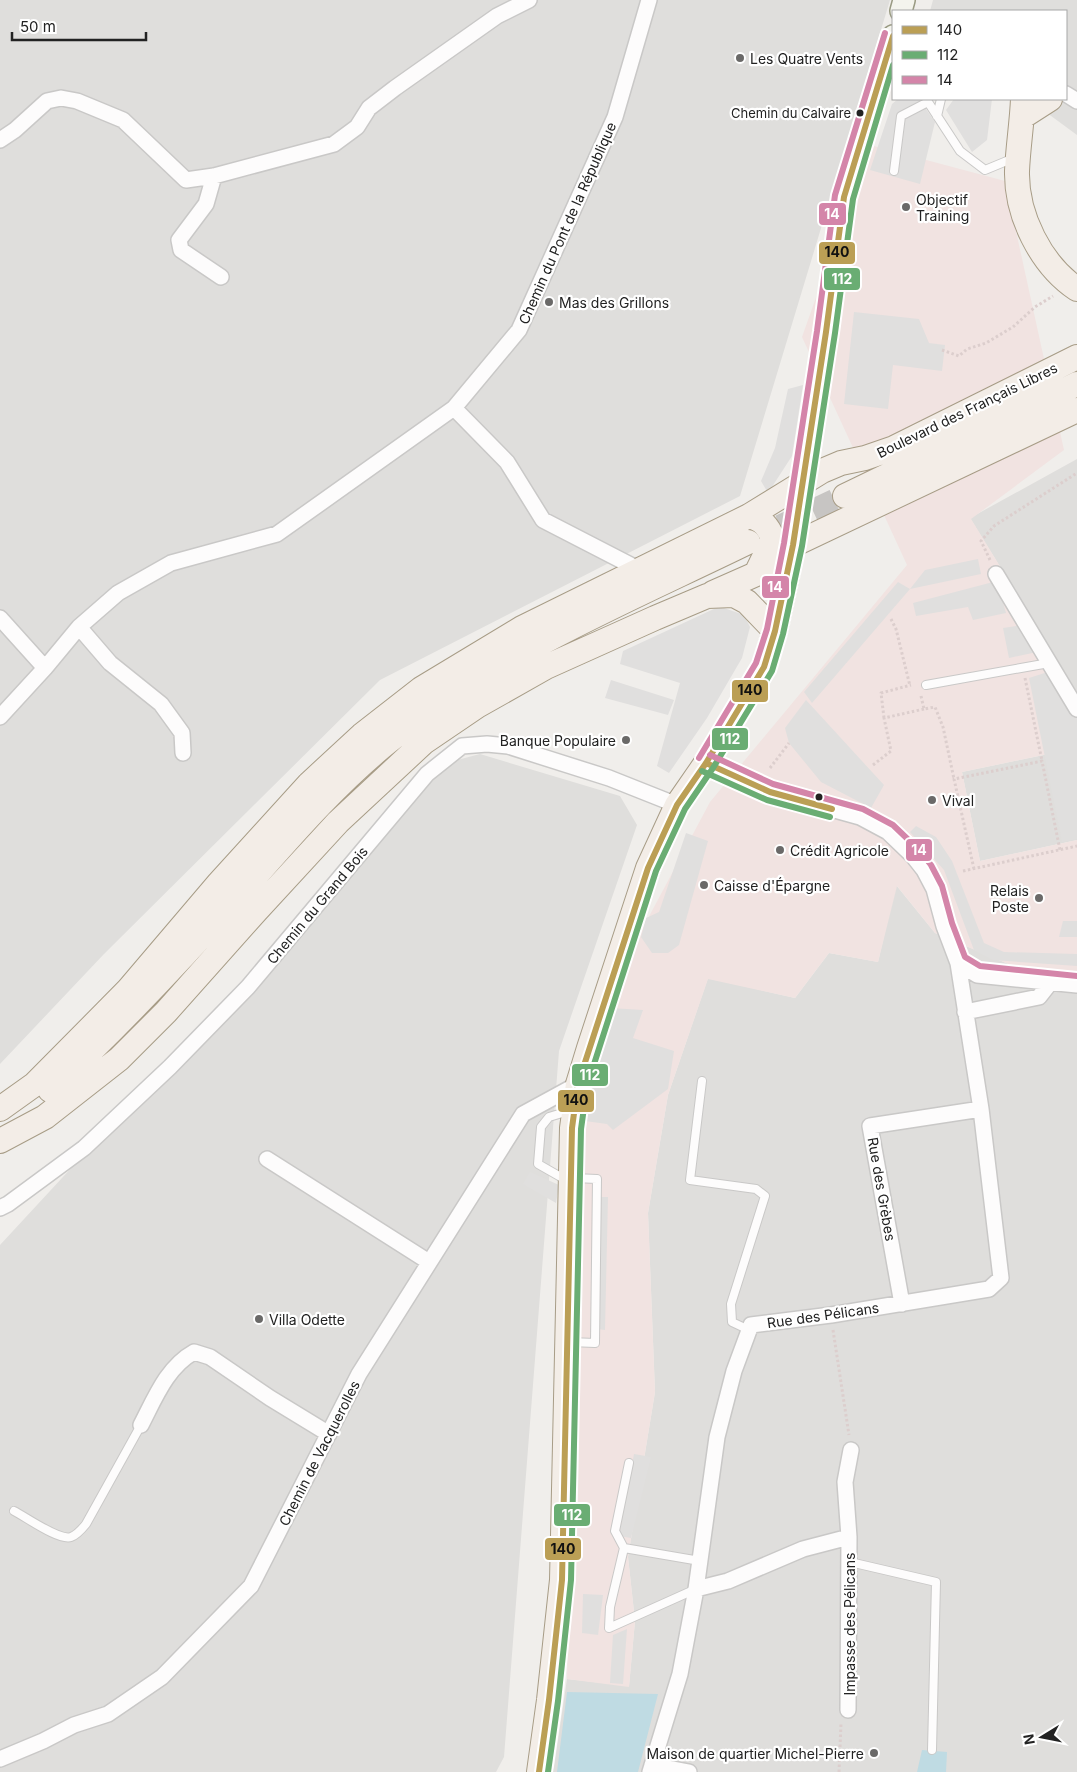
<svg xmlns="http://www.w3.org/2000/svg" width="1077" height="1772" font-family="Inter,sans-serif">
<rect width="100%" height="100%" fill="#f0eeeb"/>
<path fill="#dfdedc" d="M 0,0 L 890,0 L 740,496 L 380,680 L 104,954 L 0,1064 Z
M 933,0 L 1077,0 L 1077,135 L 1028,99 L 1066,99 L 1066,11 L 930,11 Z
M 1077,459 L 1077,692 L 970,518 Z
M 1077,748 L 1077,840 L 980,861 L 962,772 Z
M 480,754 L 620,796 L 637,825 L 559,1051 L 504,1757 L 496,1772 L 0,1772 L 0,1245 L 446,763 Z
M 896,885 L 935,933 L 1039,977 L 1077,973 L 1077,1772 L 552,1772 L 554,1767 L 567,1679 L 629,1686 L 635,1621 L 628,1557 L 655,1392 L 648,1213 L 668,1095 L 708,978 L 795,998 L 829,953 L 878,962 Z"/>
<path fill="#f1e3e1" d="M 870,145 L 1005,181 L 1064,450 L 971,519 L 1077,692 L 1077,748 L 962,772 L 980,861 L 1077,840 L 1077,973 L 1039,977 L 935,933 L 897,886 L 878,962 L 829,953 L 795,998 L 708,979 L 668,1095 L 648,1213 L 655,1392 L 628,1557 L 635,1621 L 629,1687 L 567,1679 L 581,1044 L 710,802 L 907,565 L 802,337 Z"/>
<path fill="#e0dfde" d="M 898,99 L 919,99 L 935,122 L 920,184 L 870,170 L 892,104 Z
M 954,99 L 992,99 L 987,140 L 972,152 L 946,110 Z
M 854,312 L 919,319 L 929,343 L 945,345 L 942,371 L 893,365 L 888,409 L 844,404 Z
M 803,385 L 792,456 L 768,493 L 761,481 L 775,448 L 788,389 Z
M 978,559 L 981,574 L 910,589 L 812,703 L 804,692 L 898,582 L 910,589 L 925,570 Z
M 997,581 L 1006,613 L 973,620 L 968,607 L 916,616 L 913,603 Z
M 716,608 L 724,608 L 744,615 L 750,627 L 742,658 L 707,718 L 669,773 L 657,766 L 680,683 L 620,664 L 623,651 Z
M 1022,625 L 1037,652 L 1009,658 L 1003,628 Z
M 1054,670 L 1077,709 L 1077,839 L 1062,842 L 1029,678 Z
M 611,680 L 674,700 L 668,715 L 605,698 Z
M 806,700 L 884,785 L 871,808 L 821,782 L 789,743 L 785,728 Z
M 916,826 L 936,837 L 952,861 L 984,943 L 1004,952 L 1077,954 L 1077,966 L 993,960 L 974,950 L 944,870 L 910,832 Z
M 686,833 L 708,841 L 701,866 L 679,945 L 668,953 L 652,953 L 641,937 L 646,918 L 659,912 Z
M 1063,921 L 1077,921 L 1077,937 L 1059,937 Z
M 610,1008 L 643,1010 L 633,1038 L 674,1051 L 668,1089 L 613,1130 L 607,1124 L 585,1121 L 587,1078 Z
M 530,1172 L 559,1185 L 556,1203 L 523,1184 Z
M 599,1197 L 608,1197 L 605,1330 L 598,1329 Z
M 634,1454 L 651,1457 L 631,1538 L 619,1536 Z
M 583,1594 L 603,1595 L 598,1635 L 582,1633 Z
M 627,1629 L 623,1684 L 610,1683 L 613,1635 Z"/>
<path fill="#bfdbe3" d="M 567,1692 L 658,1694 L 638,1772 L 557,1772 Z
M 922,1750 L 947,1752 L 946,1772 L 917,1772 Z"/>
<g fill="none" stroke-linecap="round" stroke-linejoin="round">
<path stroke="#c7c5c3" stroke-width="24" stroke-dasharray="24 12" stroke-linecap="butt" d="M 748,542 L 845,496"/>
<defs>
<path id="service" d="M 937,116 L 941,99
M 894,171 L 901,116 L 928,102 L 960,151 L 985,170 L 1014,158
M 926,685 L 1049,663
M 702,1081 L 690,1180 L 756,1189 L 765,1196 L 731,1304 L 732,1322 L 749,1330
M 566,1180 L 538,1164 L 541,1127 L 549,1117 L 572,1110
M 570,1342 L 595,1343 L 597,1179 L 574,1178
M 629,1463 L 615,1531 L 624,1548 L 610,1607 L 609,1628 L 696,1589
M 14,1511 C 26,1517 59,1541 71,1537 C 77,1535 82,1529 86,1524 L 141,1425
M 624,1548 L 700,1561
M 850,1562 L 936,1582 L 932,1750"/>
<path id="minor" d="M 1066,94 L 1077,101
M 0,140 L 15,130 L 47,101 L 61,98 L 77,101 L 123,120 L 186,180 L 214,176 L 334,144 L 357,127 L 369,108 L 395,88 L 497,16 L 529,0
M 214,176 L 206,204 L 179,240 L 181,250 L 221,277
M 454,408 L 507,462 L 543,520 L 640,570
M 996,574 L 1077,709
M 0,618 L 45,668
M 79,627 L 110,663 L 161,704 L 182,733 L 183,753
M 0,717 L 45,668 L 79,627 L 118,593 L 171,563 L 277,534 L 454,408 L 519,330 L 615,117 L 649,0
M 706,763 L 770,792 L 860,817 L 888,832 L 913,856 L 924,870 L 934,889 L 944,926 L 958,963 L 977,975 L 1077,985
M 965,1012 L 1039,997 L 1050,983
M 267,1159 L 429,1262
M 0,1208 L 8,1204 L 84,1148 L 170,1067 L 248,987 L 427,774 L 462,746 L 487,744 L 508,746 L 609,778 L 677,805
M 902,1304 L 870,1126 L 981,1109
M 141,1425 C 155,1398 167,1367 194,1352 L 210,1357 L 270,1398 L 329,1434
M 696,1589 L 728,1581 L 803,1549 L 849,1537 L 845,1482 L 851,1450
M 848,1710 L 849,1537
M 0,1759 L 43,1741 L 74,1725 L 108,1714 L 162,1677 L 251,1586 L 359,1374 L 523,1114 L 578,1084
M 652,1765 L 689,1772
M 650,1772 L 680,1674 L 696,1589 L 717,1437 L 734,1371 L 751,1325 L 831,1315 L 989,1289 L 1001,1278 L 981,1109 L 958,963"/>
<path id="secondary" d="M 901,11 L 904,0
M 802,484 L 826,332 L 844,197 L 893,36"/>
<path id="primary" d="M 1023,99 C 1022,123 1018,147 1017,171 C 1016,215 1041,265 1077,289
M 1022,117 L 1050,99
M 845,496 L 1077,384
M 749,516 C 763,520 768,526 773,539 L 756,574
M 713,593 L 756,574 L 774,569 L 793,545 L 1077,410
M 50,1090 C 116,1029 178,963 238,896 C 286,842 333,786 389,741 C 496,655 625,602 748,542
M 0,1109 L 35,1084 L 128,990 L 219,883 L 309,784 L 362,735 L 421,689 L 522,628 L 749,516 L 822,471 L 841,463 L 865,458 L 894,448 L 1077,357
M 0,1141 L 45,1117 L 119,1059 L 166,1012 L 256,911 L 338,822 L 424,742 L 477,706 L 546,667 L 655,618 L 707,596 L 734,595 L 747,602 L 775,631
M 539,1772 L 549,1700 L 562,1580 L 572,1128 L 578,1084 L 589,1048 L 648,868 L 677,805 L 706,763 L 764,667 L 775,631 L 787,576 L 802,484"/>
</defs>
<use href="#service" stroke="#c9c8c7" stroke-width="10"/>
<use href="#minor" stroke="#c9c8c7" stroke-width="18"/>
<use href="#secondary" stroke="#999a82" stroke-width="24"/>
<use href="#primary" stroke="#a79c86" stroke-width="26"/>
<path stroke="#dccecd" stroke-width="3" stroke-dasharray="2.5 2.5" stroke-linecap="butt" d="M 942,350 L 959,356 L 967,349 L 986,343 L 1013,327 L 1035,307 L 1053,296
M 990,560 L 981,541 L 994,526 L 1077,473
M 891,619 L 896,629 L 910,686
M 1025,678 L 1042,761
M 921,696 L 924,709 L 935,707 L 943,727 L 954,779
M 884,718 L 881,693 L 911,685
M 873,765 L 891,751 L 884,718 L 924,709
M 770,768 L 789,743
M 974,869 L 954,779 L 1042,761 L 1060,850
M 963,871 L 1077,846
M 833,1330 L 849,1435
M 839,1772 L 841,1723"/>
<use href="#service" stroke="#fdfcfc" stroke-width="8"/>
<use href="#minor" stroke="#fdfcfc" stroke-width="15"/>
<use href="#secondary" stroke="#f4f4ed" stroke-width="21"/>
<use href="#primary" stroke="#f3ede7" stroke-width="24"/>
<defs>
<path id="bus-1" d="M 706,763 L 770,792 L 832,809
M 539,1772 L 549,1700 L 562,1580 L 572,1128 L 578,1084 L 648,868 L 677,805 L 706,763 L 764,667 L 775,631 L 793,545 L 826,332 L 844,197 L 893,36"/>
<path id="bus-2" d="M 702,771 L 767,800 L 830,817
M 548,1772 L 558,1701 L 571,1580 L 581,1129 L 587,1086 L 656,871 L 685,809 L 713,768 L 772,671 L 783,634 L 802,546 L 835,333 L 853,199 L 893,65"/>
<path id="bus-3" d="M 710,755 L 773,784 L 863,809 L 893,825 L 919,850 L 931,865 L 942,886 L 952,923 L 965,957 L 980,966 L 1077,976
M 699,758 L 756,663 L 767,629 L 784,543 L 817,331 L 835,195 L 885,33"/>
</defs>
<use href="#bus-1" stroke="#fff" stroke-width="10"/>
<use href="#bus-2" stroke="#fff" stroke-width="10"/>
<use href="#bus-3" stroke="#fff" stroke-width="10"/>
<use href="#bus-1" stroke="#bb9f55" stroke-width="6"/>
<use href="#bus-2" stroke="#6aad73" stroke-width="6"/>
<use href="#bus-3" stroke="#d485a9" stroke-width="6"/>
</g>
<g fill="#6a6968" stroke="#fff" stroke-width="2">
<circle cx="740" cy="58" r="5"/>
<circle cx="906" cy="207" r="5"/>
<circle cx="549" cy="302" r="5"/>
<circle cx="626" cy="740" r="5"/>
<circle cx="932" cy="800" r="5"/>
<circle cx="780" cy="850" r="5"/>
<circle cx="704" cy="885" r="5"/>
<circle cx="1039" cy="898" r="5"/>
<circle cx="259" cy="1319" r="5"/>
<circle cx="874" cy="1753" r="5"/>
</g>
<g fill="#222" stroke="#fff" stroke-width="2">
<circle cx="860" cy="113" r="4.5"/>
<circle cx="819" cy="797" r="4.5"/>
</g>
<g text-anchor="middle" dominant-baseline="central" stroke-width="4.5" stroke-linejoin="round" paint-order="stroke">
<g font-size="13" fill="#222" stroke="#fff" text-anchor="end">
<text x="851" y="113">Chemin du Calvaire</text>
</g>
<g font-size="14" fill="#222" stroke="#fff" text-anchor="start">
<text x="750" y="58">Les Quatre Vents</text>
<text x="916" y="199">Objectif<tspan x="916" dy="16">Training</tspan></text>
<text x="559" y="302">Mas des Grillons</text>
<text x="616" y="740" text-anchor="end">Banque Populaire</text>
<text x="942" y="800">Vival</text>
<text x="790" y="850">Crédit Agricole</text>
<text x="714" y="885">Caisse d'Épargne</text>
<text x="1029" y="890" text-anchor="end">Relais<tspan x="1029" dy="16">Poste</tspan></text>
<text x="269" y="1319">Villa Odette</text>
<text x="864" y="1753" text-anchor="end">Maison de quartier Michel-Pierre</text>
</g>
<g font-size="14" fill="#222" stroke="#fff">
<text transform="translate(567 223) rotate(-66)">Chemin du Pont de la République</text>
<text transform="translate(967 410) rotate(-26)">Boulevard des Français Libres</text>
<text transform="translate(317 905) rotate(-50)">Chemin du Grand Bois</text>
<text transform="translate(882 1189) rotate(80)">Rue des Grèbes</text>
<text transform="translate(823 1315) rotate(-8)">Rue des Pélicans</text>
<text transform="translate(319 1453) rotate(-63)">Chemin de Vacquerolles</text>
<text transform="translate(849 1624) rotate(-90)">Impasse des Pélicans</text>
</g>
</g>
<g stroke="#fff" stroke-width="2">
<rect x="818" y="202" width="29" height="24" rx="5" fill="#d485a9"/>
<rect x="818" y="241" width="38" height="24" rx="5" fill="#bb9f55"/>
<rect x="823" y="267" width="38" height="24" rx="5" fill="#6aad73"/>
<rect x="761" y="575" width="29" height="24" rx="5" fill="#d485a9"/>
<rect x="731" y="679" width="38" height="24" rx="5" fill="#bb9f55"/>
<rect x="711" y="727" width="38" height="24" rx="5" fill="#6aad73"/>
<rect x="905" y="838" width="28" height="24" rx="5" fill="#d485a9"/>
<rect x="571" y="1063" width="38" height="24" rx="5" fill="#6aad73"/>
<rect x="557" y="1089" width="38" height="24" rx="5" fill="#bb9f55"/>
<rect x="553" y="1503" width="38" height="24" rx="5" fill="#6aad73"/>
<rect x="544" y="1537" width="38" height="24" rx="5" fill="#bb9f55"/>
</g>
<g font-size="14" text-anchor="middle" font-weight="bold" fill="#fff">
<text x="832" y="219">14</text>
<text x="842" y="284">112</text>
<text x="775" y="592">14</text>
<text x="730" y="744">112</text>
<text x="919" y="855">14</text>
<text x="590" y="1080">112</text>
<text x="572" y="1520">112</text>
</g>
<g font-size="14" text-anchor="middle" font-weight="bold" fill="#111">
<text x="837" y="257">140</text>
<text x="750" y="695">140</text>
<text x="576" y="1105">140</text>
<text x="563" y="1554">140</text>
</g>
<rect x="892" y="10" width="175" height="90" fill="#ffffff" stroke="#a7a7a7"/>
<rect x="902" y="26" width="25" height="8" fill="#bb9f55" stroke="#a7a7a7"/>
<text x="937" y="35" font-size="15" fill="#222222">140</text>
<rect x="902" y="51" width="25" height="8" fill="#6aad73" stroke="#a7a7a7"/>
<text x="937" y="60" font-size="15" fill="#222222">112</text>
<rect x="902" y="76" width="25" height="8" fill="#d485a9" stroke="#a7a7a7"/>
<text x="937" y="85" font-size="15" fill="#222222">14</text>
<g transform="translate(1042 1737) rotate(260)" stroke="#ffffff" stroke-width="4" paint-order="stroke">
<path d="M0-4L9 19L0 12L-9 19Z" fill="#222222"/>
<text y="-8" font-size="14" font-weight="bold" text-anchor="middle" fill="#222222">N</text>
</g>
<path d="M12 32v8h134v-8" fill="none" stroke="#222222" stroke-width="2.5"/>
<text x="20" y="32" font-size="15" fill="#222222" stroke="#ffffff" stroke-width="4" paint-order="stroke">50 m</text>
</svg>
